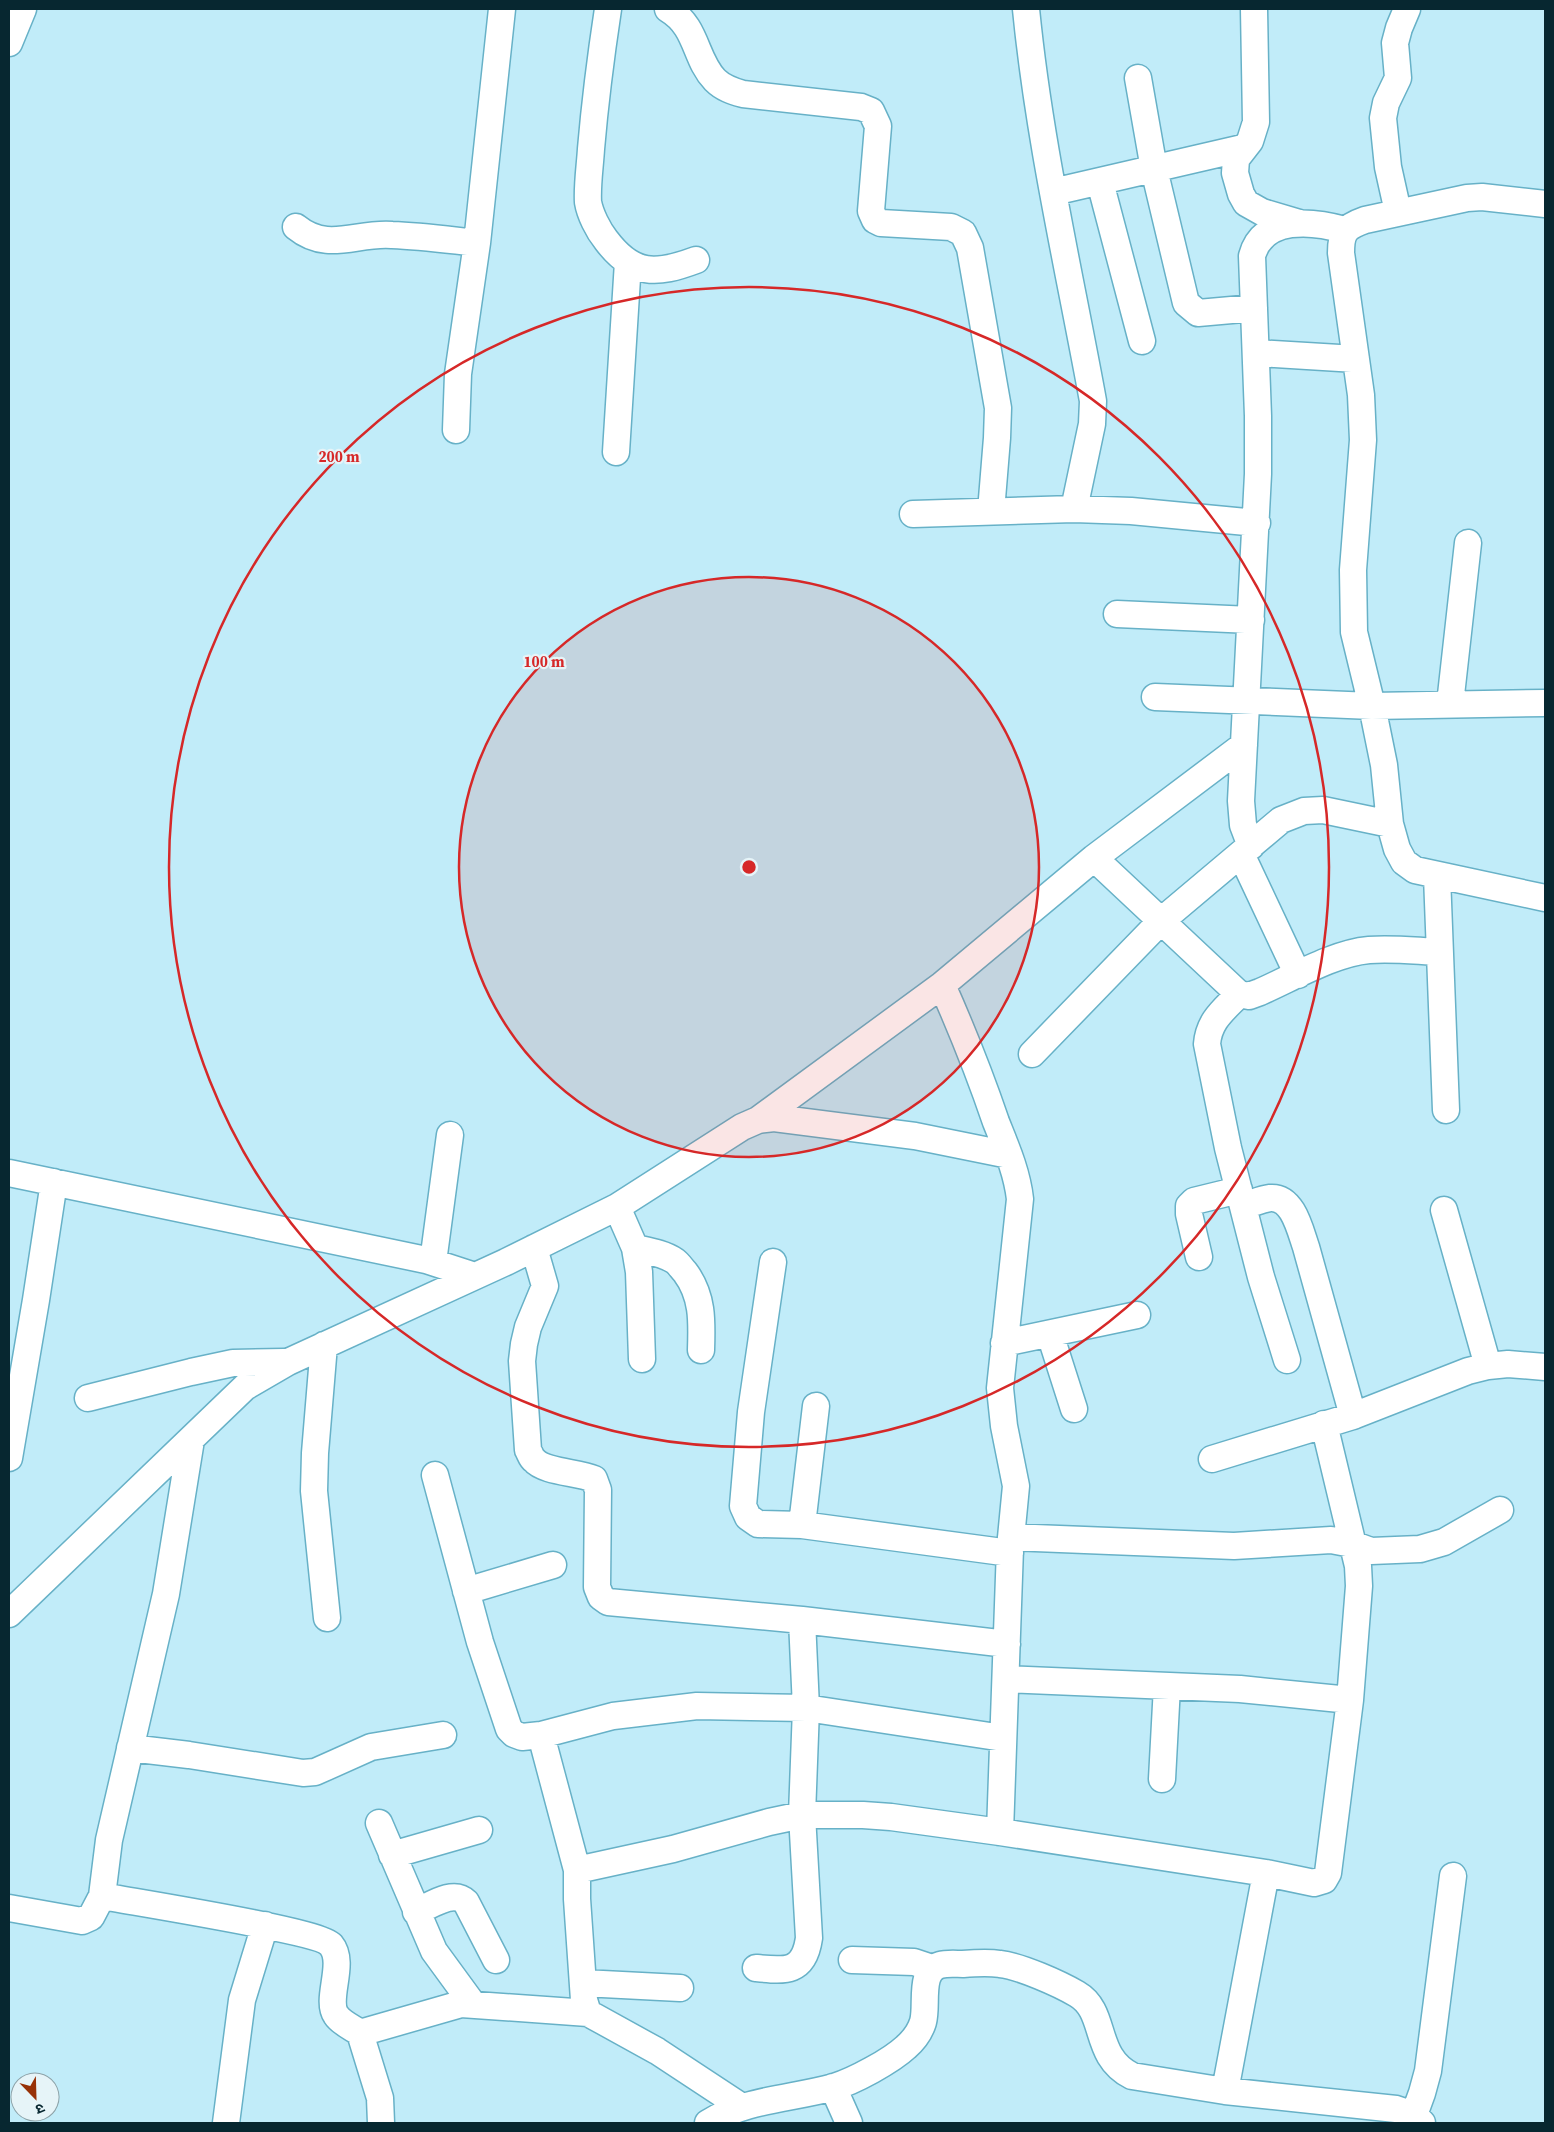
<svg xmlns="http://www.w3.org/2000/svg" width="1554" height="2132" font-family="'Source Serif 4','Noto Sans Devanagari',serif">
<rect width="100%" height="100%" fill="#c1ecf9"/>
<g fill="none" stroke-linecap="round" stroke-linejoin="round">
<defs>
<path id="minor" d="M 608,9 C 601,55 595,102 591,149 C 590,166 587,185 588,202 C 590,214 598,230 606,240 C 633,276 656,275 696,260
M 668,9 C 698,27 694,58 715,80 C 723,88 732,91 743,94 L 861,107 L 871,111 L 878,126 L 871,211 L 875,220 L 881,223 L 951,227 L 963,233 L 970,248 L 998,408 L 997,438 L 991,511
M 1026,9 C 1039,141 1069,270 1093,401 L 1092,424 L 1074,509
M 1254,9 L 1256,122 L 1250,141 L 1236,159 L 1235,173 L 1241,194 L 1246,203 L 1262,212 L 1299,223
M 9,43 L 23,9
M 1138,78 L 1154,169 L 1186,303 L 1198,313 L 1254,308
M 1100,182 L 1142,341
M 1053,192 L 1243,148
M 1545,204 L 1482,197 L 1467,198 L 1365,220 C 1345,227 1341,232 1341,253 L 1361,395 L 1363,440 L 1353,570 L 1354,632 L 1372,706 L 1384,765 L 1390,824 L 1397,849 L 1404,862 L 1415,870 L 1545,898
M 1398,212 L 1388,167 L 1383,118 L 1386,103 L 1398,78 L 1395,43 L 1399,28 L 1407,9
M 296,227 C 328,253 356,232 392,235 C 421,236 449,240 477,243
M 1256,353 L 1356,359
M 456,430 L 458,374 L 477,243 L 502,9
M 616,452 L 628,262
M 913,514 L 1074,509 L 1131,511 L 1257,523
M 1117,614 L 1251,620
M 1155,697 L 1372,706 L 1545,703
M 1450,704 L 1468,543
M 1251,846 L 1243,825 L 1241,801 L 1258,474 L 1258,416 L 1252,256 C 1263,215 1313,221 1345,230
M 1241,854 L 1298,975
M 1094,858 L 1239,994 L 1249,996 L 1260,992 C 1292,978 1334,953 1369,950 C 1392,948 1416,951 1439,952
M 1437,876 L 1446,1110
M 942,985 C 962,1030 980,1075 996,1122 C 1006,1147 1017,1172 1020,1199 L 1000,1388 L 1004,1426 L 1016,1486 L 1010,1548 L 1000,1832
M 1239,994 C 1224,1010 1209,1020 1207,1044 L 1228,1148 L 1261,1277 L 1287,1360
M 1032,1054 L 1161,921 L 1281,820 L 1304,811 L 1323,810 L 1390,824
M 758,1120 L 942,985 L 1094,858 L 1244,745
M 9,1173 L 426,1260 L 475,1276
M 1243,1206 C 1251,1204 1261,1199 1270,1198 C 1293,1196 1300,1230 1306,1247 L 1353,1416
M 617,1207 L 635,1248 L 639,1272 L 642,1359
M 1444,1210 L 1488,1366
M 534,1248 L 545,1286 L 528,1327 L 524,1344 L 522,1361 L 528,1450 C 530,1453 531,1458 534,1460 C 544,1472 578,1472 594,1479 L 598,1490 L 597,1587 L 601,1597 L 608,1602 L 802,1620 L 1007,1644
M 635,1248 C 648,1251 663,1253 675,1261 C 679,1264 682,1269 685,1272 C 703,1296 702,1321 701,1350
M 1199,1257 L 1189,1214 L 1189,1206 L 1194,1201 L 1239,1190
M 433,1262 L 450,1135
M 773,1262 L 751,1412 L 743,1506 L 748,1517 L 758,1524 L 802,1525 L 1010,1553
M 1050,1334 L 1074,1409
M 1004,1343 L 1137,1315
M 324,1345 L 315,1453 L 314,1491 L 327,1618
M 88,1398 L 191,1372 L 233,1363 L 284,1362
M 9,1458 L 36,1300 L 54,1182
M 1212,1459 L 1353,1416 L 1468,1371 L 1488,1366 L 1508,1364 L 1545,1367
M 435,1475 L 480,1642 L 509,1729 L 514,1734 L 522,1737 L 541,1735 L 613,1716 L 697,1706 L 806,1708 L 1003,1738
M 802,1525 L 816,1406
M 1011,1537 L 1234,1546 L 1331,1540 L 1352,1544 L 1371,1551 L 1420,1549 L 1444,1542 L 1500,1510
M 466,1591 L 553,1565
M 9,1614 L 245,1387 L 288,1362 L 506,1262 L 617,1207 L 742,1127 L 758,1120 L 774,1118 L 915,1136 L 1009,1155
M 1006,1679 L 1240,1689 L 1350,1700
M 541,1735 L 577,1870 L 577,1899 L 584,2000 L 588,2013 L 657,2051 L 742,2107
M 130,1748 L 189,1755 L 303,1773 L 315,1772 L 371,1747 L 443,1735
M 1162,1779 L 1167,1686
M 379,1823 L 434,1951 L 472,2003
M 392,1855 L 479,1830
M 577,1870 L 673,1849 L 769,1822 L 802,1815 L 863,1815 L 891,1817 L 1000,1832 L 1266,1873 L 1314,1883 L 1324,1880 L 1328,1873 L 1350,1700 L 1359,1586 L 1358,1566 L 1324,1424
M 102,1896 C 133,1902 319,1931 331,1945 C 346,1963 325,1999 336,2015 C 341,2023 353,2028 360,2033 L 380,2098 L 381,2123
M 9,1908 L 82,1921 L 91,1917 L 102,1896 L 109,1840 L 166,1594 L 191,1440
M 416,1912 C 430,1906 453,1889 466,1902 L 496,1960
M 852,1960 L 914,1962 L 932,1968
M 756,1968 C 786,1971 804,1973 809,1938 L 802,1815 L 806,1708 L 802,1620
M 583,1983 L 680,1988
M 360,2033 L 461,2004 L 588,2013
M 833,2087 L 849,2123
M 1225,2091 L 1266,1873
M 1414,2115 L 1422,2093 L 1428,2071 L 1453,1876
M 226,2123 L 242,2000 L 265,1925
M 708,2123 C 746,2099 791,2099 834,2087 C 854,2081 891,2061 906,2047 C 914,2040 920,2032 923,2022 C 928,2005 918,1971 940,1965 C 947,1963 956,1964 963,1964 C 975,1963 988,1962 1000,1964 C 1020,1966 1060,1984 1077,1994 C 1108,2012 1092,2056 1132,2076 L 1225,2091 L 1396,2109 L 1414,2115 L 1422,2123"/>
</defs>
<use href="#minor" stroke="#67b1c7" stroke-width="29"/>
<use href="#minor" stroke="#fff" stroke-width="26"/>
</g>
<circle cx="749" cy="867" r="290" fill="#d62828" fill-opacity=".12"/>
<g fill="none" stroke="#d62828" stroke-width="2.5">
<circle cx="749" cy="867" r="290"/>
<circle cx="749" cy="867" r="580"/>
</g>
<circle cx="749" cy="867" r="8" fill="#d62828" stroke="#e6f4f8" stroke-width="2.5"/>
<g font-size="15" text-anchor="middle" font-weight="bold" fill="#d62828" stroke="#e6f4f8" stroke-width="4.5" stroke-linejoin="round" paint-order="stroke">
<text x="339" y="462">200 m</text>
<text x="544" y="667">100 m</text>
</g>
<rect width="1554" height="2132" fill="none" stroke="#072730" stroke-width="20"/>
<g transform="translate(35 2097) rotate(157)"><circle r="24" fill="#e6f4f8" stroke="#8da2a8"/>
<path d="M0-4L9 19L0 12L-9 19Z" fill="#973107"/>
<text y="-8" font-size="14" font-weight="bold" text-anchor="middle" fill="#072730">उ</text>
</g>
</svg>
